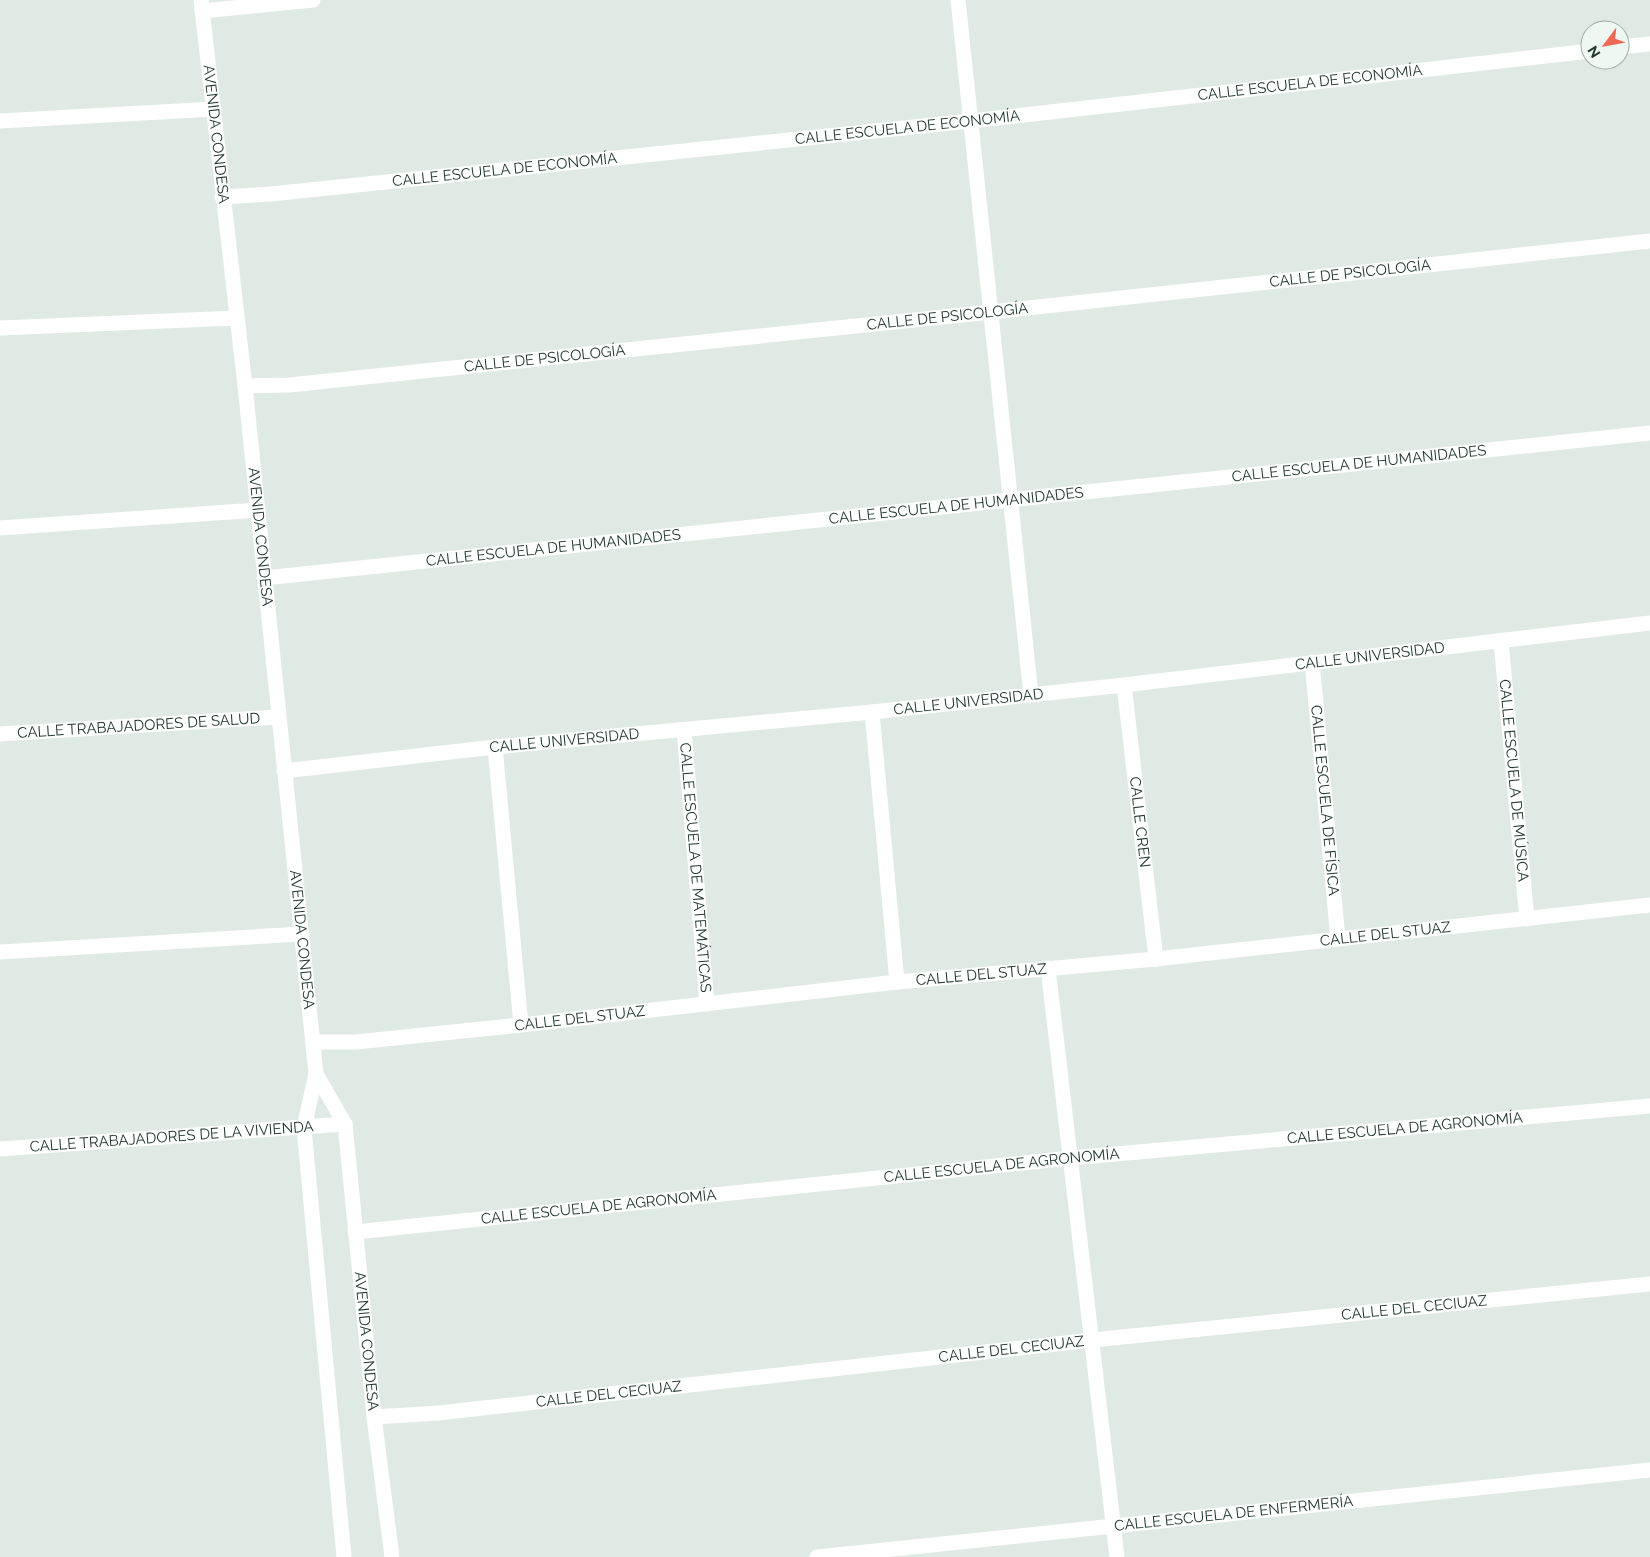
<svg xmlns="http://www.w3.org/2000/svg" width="1650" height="1557" font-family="Raleway,sans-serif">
<rect width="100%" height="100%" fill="#deeae3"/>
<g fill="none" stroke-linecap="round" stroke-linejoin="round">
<g stroke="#fff" stroke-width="15">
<path id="s1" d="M 201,0 L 245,386 L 316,1074 L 304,1128 L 344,1557"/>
<path d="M 958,0 L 1031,695"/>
<path d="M 202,11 L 313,0"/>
<path d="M 1620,47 L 1650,44"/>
<path d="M 0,121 L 214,109"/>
<path id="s2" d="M 222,197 L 271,194 L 971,121 L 1590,51"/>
<path d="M 0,328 L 236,318"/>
<path id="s3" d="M 245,386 L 289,385 L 991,312 L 1650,241"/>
<path d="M 0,528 L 258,510"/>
<path id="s4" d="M 264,578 L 1650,433"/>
<path id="s5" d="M 1501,642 L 1527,919"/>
<path id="s6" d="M 1312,662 L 1338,939"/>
<path id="s7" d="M 1124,685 L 1156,959"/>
<path d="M 872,712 L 897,982"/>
<path id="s8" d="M 684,730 L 707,1004"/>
<path id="s9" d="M 0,734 L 278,717"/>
<path d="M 495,747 L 521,1025"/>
<path id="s10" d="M 284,771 L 495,747 L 872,712 L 1124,685 L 1650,623"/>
<path d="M 0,952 L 302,934"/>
<path d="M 1048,968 L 1117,1557"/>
<path id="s11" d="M 313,1042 L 356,1042 L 521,1025 L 897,982 L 1156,959 L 1650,905"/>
<path id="s12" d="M 316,1074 L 345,1124 L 374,1417 L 392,1557"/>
<path id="s13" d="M 0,1149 L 345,1124"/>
<path id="s14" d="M 355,1232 L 1071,1158 L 1650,1106"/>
<path id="s15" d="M 374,1417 L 439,1413 L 1092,1340 L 1650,1284"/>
<path id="s16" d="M 817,1557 L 1650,1470"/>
</g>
</g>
<g text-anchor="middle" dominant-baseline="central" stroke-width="4" stroke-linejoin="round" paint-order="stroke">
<g font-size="15" fill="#20392f" stroke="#eff7f2">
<text stroke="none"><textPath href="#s2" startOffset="1094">CALLE ESCUELA DE ECONOMÍA</textPath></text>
<text stroke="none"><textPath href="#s2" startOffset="689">CALLE ESCUELA DE ECONOMÍA</textPath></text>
<text stroke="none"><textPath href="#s1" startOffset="135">AVENIDA CONDESA</textPath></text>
<text stroke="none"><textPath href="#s2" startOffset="284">CALLE ESCUELA DE ECONOMÍA</textPath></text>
<text stroke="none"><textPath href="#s3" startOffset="1111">CALLE DE PSICOLOGÍA</textPath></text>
<text stroke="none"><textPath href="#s3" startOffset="706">CALLE DE PSICOLOGÍA</textPath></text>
<text stroke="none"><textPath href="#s3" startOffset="301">CALLE DE PSICOLOGÍA</textPath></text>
<text stroke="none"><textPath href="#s4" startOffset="1101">CALLE ESCUELA DE HUMANIDADES</textPath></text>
<text stroke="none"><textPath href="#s4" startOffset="696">CALLE ESCUELA DE HUMANIDADES</textPath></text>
<text stroke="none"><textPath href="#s1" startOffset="540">AVENIDA CONDESA</textPath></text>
<text stroke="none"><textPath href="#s4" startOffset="291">CALLE ESCUELA DE HUMANIDADES</textPath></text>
<text stroke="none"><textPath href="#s10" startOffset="1092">CALLE UNIVERSIDAD</textPath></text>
<text stroke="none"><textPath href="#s10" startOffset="688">CALLE UNIVERSIDAD</textPath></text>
<text stroke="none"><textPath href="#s9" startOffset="139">CALLE TRABAJADORES DE SALUD</textPath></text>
<text stroke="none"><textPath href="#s10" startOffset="282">CALLE UNIVERSIDAD</textPath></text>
<text stroke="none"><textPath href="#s5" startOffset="139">CALLE ESCUELA DE MÚSICA</textPath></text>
<text stroke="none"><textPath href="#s6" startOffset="139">CALLE ESCUELA DE FÍSICA</textPath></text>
<text stroke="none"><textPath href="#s7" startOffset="138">CALLE CREN</textPath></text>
<text stroke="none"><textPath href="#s8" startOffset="138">CALLE ESCUELA DE MATEMÁTICAS</textPath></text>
<text stroke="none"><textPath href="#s11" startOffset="1078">CALLE DEL STUAZ</textPath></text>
<text stroke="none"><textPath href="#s1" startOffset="945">AVENIDA CONDESA</textPath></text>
<text stroke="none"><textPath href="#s11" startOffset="672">CALLE DEL STUAZ</textPath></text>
<text stroke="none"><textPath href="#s11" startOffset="268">CALLE DEL STUAZ</textPath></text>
<text stroke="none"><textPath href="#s14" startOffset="1055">CALLE ESCUELA DE AGRONOMÍA</textPath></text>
<text stroke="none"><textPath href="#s13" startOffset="172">CALLE TRABAJADORES DE LA VIVIENDA</textPath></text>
<text stroke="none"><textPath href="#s14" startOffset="650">CALLE ESCUELA DE AGRONOMÍA</textPath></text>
<text stroke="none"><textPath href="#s14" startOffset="245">CALLE ESCUELA DE AGRONOMÍA</textPath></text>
<text stroke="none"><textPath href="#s15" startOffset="1046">CALLE DEL CECIUAZ</textPath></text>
<text stroke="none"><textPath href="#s12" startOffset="276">AVENIDA CONDESA</textPath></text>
<text stroke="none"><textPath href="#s15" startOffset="641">CALLE DEL CECIUAZ</textPath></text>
<text stroke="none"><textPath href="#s15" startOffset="236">CALLE DEL CECIUAZ</textPath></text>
<text stroke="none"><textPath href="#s16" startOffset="419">CALLE ESCUELA DE ENFERMERÍA</textPath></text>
</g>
</g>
<g transform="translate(1605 45) rotate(238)"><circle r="24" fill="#eff7f2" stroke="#9caba4"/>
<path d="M0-4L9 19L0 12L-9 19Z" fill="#f06956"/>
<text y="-8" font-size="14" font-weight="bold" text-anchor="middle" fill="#20392f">N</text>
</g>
</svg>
